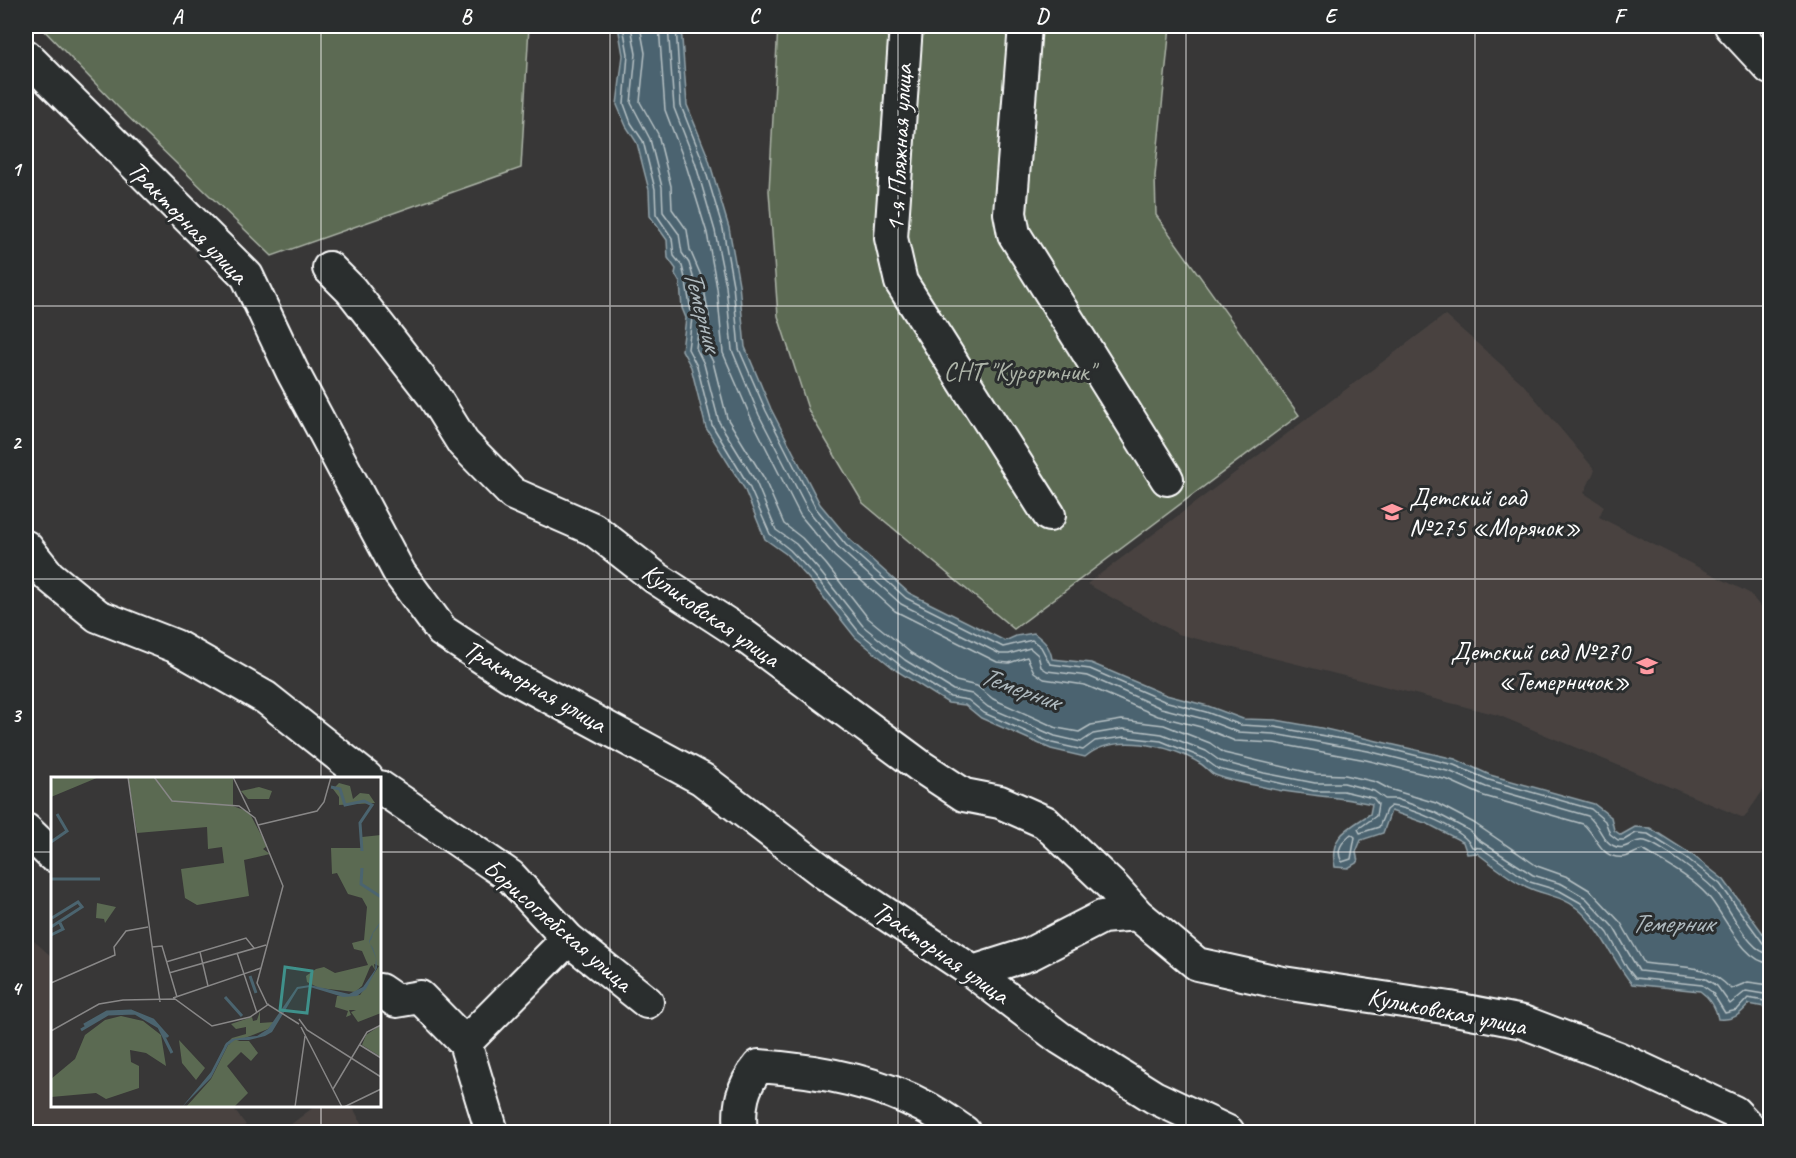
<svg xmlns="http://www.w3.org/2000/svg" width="1796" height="1158" font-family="Caveat,sans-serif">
<rect width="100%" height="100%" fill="#383737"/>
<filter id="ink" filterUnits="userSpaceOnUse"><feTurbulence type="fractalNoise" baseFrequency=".0167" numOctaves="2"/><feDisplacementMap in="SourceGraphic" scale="12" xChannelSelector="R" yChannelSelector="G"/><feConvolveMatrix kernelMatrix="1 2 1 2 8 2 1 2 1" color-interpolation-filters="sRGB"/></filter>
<g filter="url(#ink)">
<path fill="#494341" d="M 1445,315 L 1522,383 L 1595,470 L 1584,493 L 1604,506 L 1599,517 L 1749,593 L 1770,618 L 1770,780 L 1744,818 L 1498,715 L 1178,634 L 1087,584 Z
M 34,941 L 52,957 L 52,1106 L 231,1106 L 246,1125 L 236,1132 L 26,1132 L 26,943 Z
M 315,1106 L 352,1106 L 366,1132 L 281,1132 Z"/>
<path fill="#5b6a52" stroke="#adb4a8" stroke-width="1.5" d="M 40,26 L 529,26 L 521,168 L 272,256 L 118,107 Z
M 778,26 L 1170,26 L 1155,176 L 1156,215 L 1299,415 L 1014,629 L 863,503 L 809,412 L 778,316 L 769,191 Z"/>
<path fill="#4b646f" stroke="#93a2a9" stroke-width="1.5" d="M 618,26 L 681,26 L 687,105 L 708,157 L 729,228 L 739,284 L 745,347 L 771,409 L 820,504 L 850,540 L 909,593 L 1005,641 L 1016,636 L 1034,633 C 1044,641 1050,646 1052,659 L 1091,663 L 1166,695 L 1208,706 L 1243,719 L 1276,720 L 1321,728 L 1455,759 L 1490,775 L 1594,804 L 1611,817 L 1614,830 L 1621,835 L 1635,827 L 1650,828 L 1691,854 L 1724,880 L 1770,943 L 1770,1008 L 1749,1004 C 1739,1016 1733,1020 1718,1019 C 1716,1007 1710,998 1700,991 L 1632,984 C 1612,960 1603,931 1578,909 C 1563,896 1544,895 1527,887 C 1509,879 1493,865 1477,853 L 1467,854 L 1463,842 L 1428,824 L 1391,811 L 1383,833 L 1361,840 L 1356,852 L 1358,862 L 1348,868 L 1335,867 C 1328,837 1347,829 1370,814 L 1372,804 C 1335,795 1297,796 1259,786 C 1245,783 1227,780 1215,775 C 1210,773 1206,767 1201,764 C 1171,745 1113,732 1085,757 L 1051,749 L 981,718 L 965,705 L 948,703 L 897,671 L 855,637 L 809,579 L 786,554 L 765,539 L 744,488 L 706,428 L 691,367 L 682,350 L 686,318 L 682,308 L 680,283 L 675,274 L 676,269 L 668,258 L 667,240 L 650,216 L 649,190 L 637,143 L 626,126 L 617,105 L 623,55 Z"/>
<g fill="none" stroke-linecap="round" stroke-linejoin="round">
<path stroke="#b7c1c5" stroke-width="1.5" d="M 623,26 L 628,54 L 624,104 L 631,123 L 643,141 L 655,189 L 656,214 L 672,238 L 674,256 L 682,266 L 686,282 L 692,318 L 688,349 L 697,366 L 712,425 L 749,486 L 770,534 L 790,550 L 814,575 L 859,632 L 901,666 L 950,697 L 968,700 L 984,713 L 1052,743 L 1083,750 L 1095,741 L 1124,737 L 1161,741 L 1203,758 L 1218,769 L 1314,791 L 1343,791 L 1373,798 L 1378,804 L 1376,816 L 1358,829 L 1360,833 L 1379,827 L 1386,810 L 1391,806 C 1411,808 1463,828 1472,847 L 1481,848 L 1530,882 L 1560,891 L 1581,903 L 1608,933 L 1627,968 L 1635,978 L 1702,985 L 1712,992 L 1725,1013 L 1737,1010 L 1748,998 L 1770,1002
M 631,26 L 636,54 L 631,103 L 650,139 L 662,187 L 663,212 L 679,234 L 682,253 L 689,263 L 694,280 L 700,317 L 696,348 L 704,364 L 719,422 L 756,482 L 776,530 L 796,544 L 819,570 L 863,626 L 905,660 L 953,690 L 972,694 L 988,707 L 1055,736 L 1081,742 L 1093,734 L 1123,729 L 1162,734 L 1206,751 L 1220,761 L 1264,773 L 1315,783 L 1344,783 L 1374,791 L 1385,799 L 1396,799 L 1434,812 L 1470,831 L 1477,839 L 1533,875 L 1562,884 L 1586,898 L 1614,928 L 1639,971 L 1704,978 L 1717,986 L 1730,1004 L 1746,991 L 1770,995
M 640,26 L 645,53 L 640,102 L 658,134 L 671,186 L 672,209 L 687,230 L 690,250 L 702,278 L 709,317 L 705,346 L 713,362 L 727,418 L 764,478 L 784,524 L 802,538 L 826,564 L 868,618 L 911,653 L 956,681 L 977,686 L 993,699 L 1057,728 L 1079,732 L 1091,725 L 1122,720 L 1164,725 L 1210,743 L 1224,753 L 1315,774 L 1345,775 L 1376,782 L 1389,789 L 1436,803 L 1474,823 L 1537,866 L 1568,877 L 1591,891 L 1621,923 L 1644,963 C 1680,969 1703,960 1731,989 L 1748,982 L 1770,985
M 659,26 L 665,110 L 686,165 L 707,233 L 717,288 L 723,353 L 751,418 L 800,515 L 834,556 L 895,611 L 997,662 L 1009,663 L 1027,657 L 1034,672 L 1044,679 L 1085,685 L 1158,716 L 1201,727 L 1235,741 L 1274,743 L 1366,760 L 1448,780 L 1484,796 L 1583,824 C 1597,835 1600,860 1624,857 C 1631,856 1636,851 1643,850 C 1664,863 1691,877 1708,896 C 1725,915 1743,962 1770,963
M 668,26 L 674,108 L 695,162 L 715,231 L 726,286 L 732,350 L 759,415 L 808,510 L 840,549 L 901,604 L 1000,654 L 1009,654 L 1030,648 L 1038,655 L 1041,667 L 1047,671 L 1088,676 L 1161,708 L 1204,719 L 1238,732 L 1274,734 L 1368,751 L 1451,772 L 1486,787 L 1588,816 C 1601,827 1601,840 1614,846 C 1626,852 1634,838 1645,841 C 1660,845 1702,877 1714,889 C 1720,895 1725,904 1730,912 C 1739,925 1753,953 1770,954
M 676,26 L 681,106 L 702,159 L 723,229 L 733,285 L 739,349 L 766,411 L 815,507 L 846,545 L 906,598 L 1003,647 L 1032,640 L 1041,647 L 1050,664 L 1090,669 L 1164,701 L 1206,712 L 1241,725 L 1275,727 L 1370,744 L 1454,765 L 1489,780 L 1591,809 L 1605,821 L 1610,834 L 1618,840 L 1624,840 L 1636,833 L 1648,834 L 1688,859 L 1720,884 L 1763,943 L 1770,946
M 1351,834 L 1355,837 L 1351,859 L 1342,862 C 1335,850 1342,842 1351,834 Z"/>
<defs>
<path id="minor" d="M 906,26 L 891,238 L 901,282 L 1049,515
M 1025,26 L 1010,213 L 1014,234 L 1167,479
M 1731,26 L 1770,68
M 26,56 L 247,276 L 292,371 L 400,574 L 442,631 L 509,675 L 702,779 L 826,874 L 973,972 L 1060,1038 L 1154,1097 L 1228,1132
M 329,268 L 351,290 L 433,395 L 463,443 L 513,494 L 593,529 L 656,578 L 739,632 L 920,766 L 964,795 L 1000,802 L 1045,822 L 1113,887 L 1137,914
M 26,547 L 49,576 L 98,616 L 175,646 L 266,698 L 367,778
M 380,787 L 510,876 L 568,939 L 647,1002
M 26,830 L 52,855
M 973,972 L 1030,954 L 1102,917 L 1137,914 L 1197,964 L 1283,983 L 1450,1008 L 1523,1022 L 1618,1058 L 1734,1112 L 1753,1132
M 380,990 L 396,1001 L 420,997 L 465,1043 L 492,1132
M 465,1043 L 568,939
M 741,1132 C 738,1107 742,1086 759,1066 C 815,1070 875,1080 925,1107 C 939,1114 952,1124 964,1132"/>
</defs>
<use href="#minor" stroke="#fff" stroke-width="36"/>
<use href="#minor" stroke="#2a2d2e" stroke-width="32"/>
</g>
</g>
<path fill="none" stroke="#fff" stroke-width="1.5" stroke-opacity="0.55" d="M 321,26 L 321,778M 610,26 L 610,1132M 898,26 L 898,1132M 1186,26 L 1186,1132M 1475,26 L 1475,1132M 26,306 L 1770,306M 26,579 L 1770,579M 26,852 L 52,852M 380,852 L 1770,852M 321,1106 L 321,1132"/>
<defs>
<symbol id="school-bare" viewBox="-9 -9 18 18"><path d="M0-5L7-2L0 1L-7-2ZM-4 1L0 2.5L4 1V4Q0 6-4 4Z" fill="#ff9aa2" stroke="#2a2d2e" stroke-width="2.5" paint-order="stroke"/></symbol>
</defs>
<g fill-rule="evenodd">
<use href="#school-bare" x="1377" y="497" width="30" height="30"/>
<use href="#school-bare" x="1632" y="651" width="30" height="30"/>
</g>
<g text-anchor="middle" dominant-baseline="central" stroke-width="6" stroke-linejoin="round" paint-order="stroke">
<g font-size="26" fill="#fff" stroke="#2a2d2e">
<text transform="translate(899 148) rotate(-87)">1-я Пляжная улица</text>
<text transform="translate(188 222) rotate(46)">Тракторная улица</text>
<text transform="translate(711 615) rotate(35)">Куликовская улица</text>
<text transform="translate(535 686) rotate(30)">Тракторная улица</text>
<text transform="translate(558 925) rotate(41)">Борисоглебская улица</text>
<text transform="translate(941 952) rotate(35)">Тракторная улица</text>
<text transform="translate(1447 1011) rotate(11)">Куликовская улица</text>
</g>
<g font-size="26" fill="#adb4a8" stroke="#2a2d2e">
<text x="1019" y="371">СНТ "Курортник"</text>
</g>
<g font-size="26" fill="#fff" stroke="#2a2d2e" text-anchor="start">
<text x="1409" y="497">Детский сад<tspan x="1409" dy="30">№275 «Морячок»</tspan></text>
<text x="1630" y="651" text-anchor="end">Детский сад №270<tspan x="1630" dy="30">«Темерничок»</tspan></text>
</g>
<g font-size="27" font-style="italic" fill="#aeb9be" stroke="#2a2d2e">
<text transform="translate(703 310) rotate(75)">Темерник</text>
<text transform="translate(1020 688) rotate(20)">Темерник</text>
<text x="1672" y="923">Темерник</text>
</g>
</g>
<g transform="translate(51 777)">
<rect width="330" height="330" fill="#383737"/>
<path d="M 5,0 L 48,0 L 0,20 L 0,3 ZM 77,0 L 182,0 L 182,29 L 198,35 L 216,69 L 212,72 L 219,77 L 193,83 L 198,119 L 146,128 L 134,121 L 130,92 L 173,86 L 171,70 L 157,72 L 156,50 L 86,56 ZM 288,6 L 299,9 L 302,22 L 309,16 L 318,17 L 324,26 L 288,28 L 288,20 L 282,12 ZM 208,10 L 221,14 L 218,22 L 197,22 L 190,14 ZM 330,58 L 330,236 L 307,245 L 300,235 L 305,233 L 298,233 L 300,238 L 295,240 L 297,234 L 284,230 L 286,219 L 309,218 L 328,189 L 323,187 L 324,193 L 321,188 L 319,190 L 311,209 L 304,215 L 268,211 L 256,205 L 255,199 L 265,192 L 273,190 L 284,196 L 317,188 L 311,174 L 303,172 L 301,166 L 313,163 L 316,130 L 311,121 L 297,117 L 286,96 L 281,97 L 280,71 L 311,71 L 311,60 ZM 46,126 L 65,130 L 54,146 L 53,142 L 45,141 ZM 209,234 L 209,246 L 223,245 L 217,252 L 173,269 L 181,261 L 195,257 L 195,250 L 185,252 L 180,247 L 201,240 L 202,244 L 206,243 ZM 70,239 L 92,244 L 110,258 L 115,289 L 95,276 L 79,273 L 80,285 L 88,289 L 88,311 L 55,322 L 45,316 L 0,320 L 0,302 L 24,282 L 34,258 L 54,243 ZM 330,248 L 330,280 L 311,268 L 315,258 ZM 128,263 L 154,291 L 145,303 L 131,286 ZM 184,264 L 198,264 L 207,276 L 200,284 L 190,275 L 176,289 L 197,316 L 183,330 L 135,330 L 160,302 L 177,268 Z" fill="#5b6a52"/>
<path d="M 330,144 L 327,150 L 322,156 L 321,161 L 319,164 L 319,167 L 322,171 L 325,180 L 326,191 L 315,212 L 306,219 L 292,220 L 259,210 L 247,212 L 221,255 L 214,259 L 198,263 L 184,263 L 177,268 L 160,301 L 131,330 L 160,295 L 175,266 L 181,262 L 206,259 L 217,252 L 246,210 L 259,208 L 298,217 L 312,210 L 324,193 L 325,181 L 319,167 L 318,164 L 322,155 Z" fill="#4b646f"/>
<path fill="none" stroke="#4b646f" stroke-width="3" d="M 280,10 L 289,12 L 294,28 L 313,24 L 321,28 L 309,46 L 311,74M 0,65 L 16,54 L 6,37M 311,91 L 310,107 L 330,120M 0,102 L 49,102M 0,150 L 31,130 L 27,125 L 1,141M 0,158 L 12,152 L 9,146M 199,199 L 205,216M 174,220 L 191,239M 33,248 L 56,235 L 80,234 L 102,243 L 117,260M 30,253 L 57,237 L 84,236 L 108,250 L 121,276"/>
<path fill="none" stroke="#888787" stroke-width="1.5" d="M 77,0 L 109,225M 103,0 L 121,24 L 188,29 L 204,41 L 232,109 L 206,206 L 216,227 L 248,247M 182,0 L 199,35M 207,48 L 266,34 L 273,25 L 280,0M 101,170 L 111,169 L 126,220M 149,175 L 157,209M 186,176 L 206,236M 115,185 L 195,161 L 203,171M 118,196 L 215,168M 0,206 L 64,178 L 63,170 L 75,154 L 97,150M 122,221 L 210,191M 248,242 L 256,253 L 330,300M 250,250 L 291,330M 0,254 L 48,227 L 72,223 L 124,222 L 161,249 L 199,240 L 218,227M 309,268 L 330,281M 282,312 L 316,255 L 330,248M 244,330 L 254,259M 293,330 L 330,312"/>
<path fill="#3f918b" fill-opacity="0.15" stroke="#3f918b" stroke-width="3" d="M 234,190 L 261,194 L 256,236 L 229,233 Z"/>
<rect width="330" height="330" fill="none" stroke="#fff" stroke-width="3"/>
</g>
<rect width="1796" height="1158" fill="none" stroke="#2a2d2e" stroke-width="66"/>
<rect x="33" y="33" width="1730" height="1092" fill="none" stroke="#fff" stroke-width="2"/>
<g font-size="20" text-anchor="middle" font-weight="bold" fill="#fff">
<text x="177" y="23">A</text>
<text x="466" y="23">B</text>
<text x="754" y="23">C</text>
<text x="1042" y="23">D</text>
<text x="1330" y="23">E</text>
<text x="1619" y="23">F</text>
<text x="16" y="176">1</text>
<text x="16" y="449">2</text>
<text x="16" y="722">3</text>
<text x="16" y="995">4</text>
</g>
</svg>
